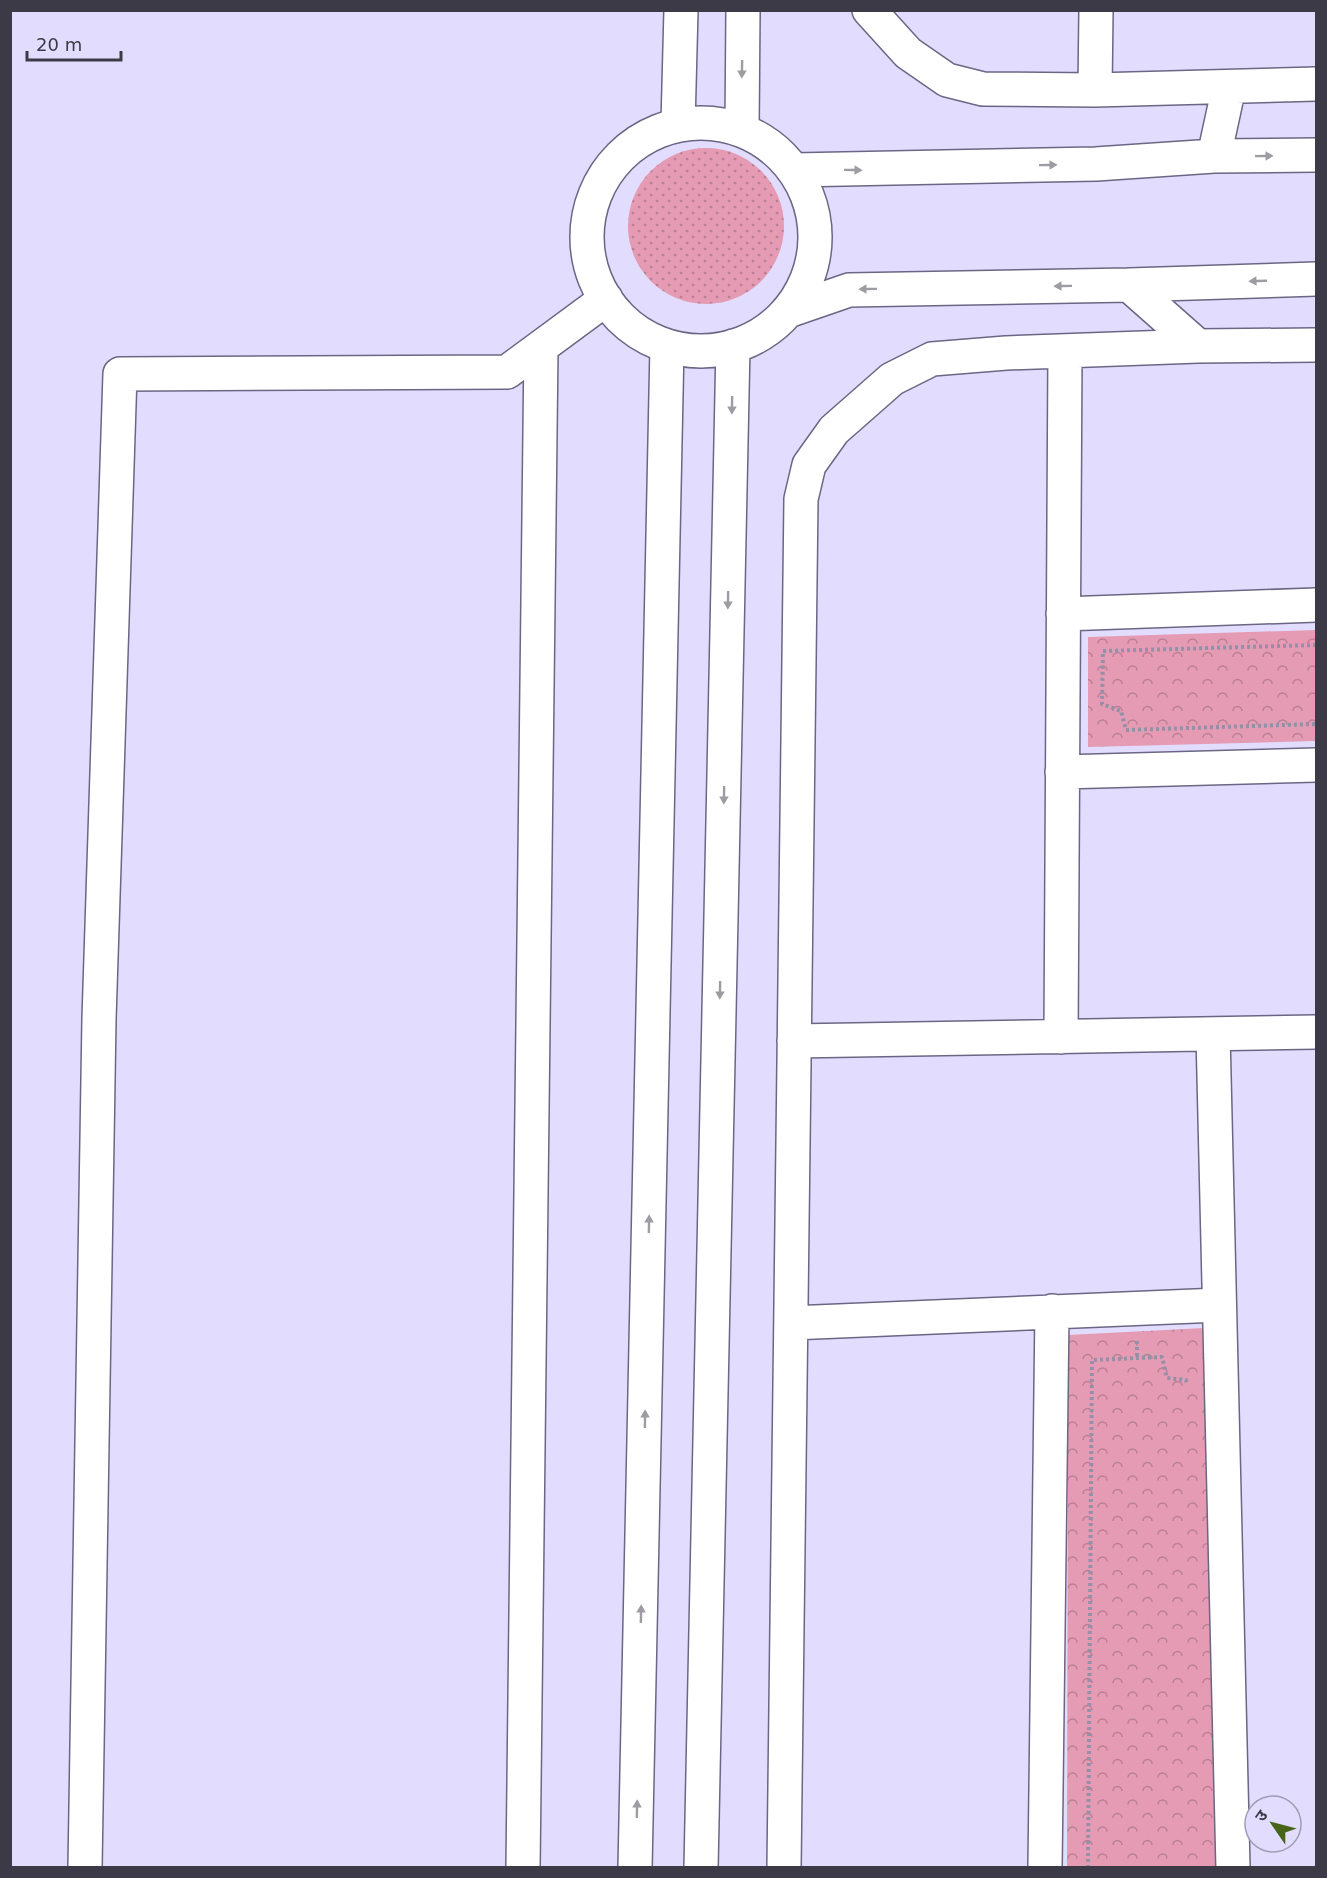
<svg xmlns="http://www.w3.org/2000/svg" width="1327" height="1878" font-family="'DejaVu Sans','Noto Sans Devanagari',sans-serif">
<defs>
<pattern id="grass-dots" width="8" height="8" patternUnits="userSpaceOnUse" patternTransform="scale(1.5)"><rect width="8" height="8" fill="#e49bb3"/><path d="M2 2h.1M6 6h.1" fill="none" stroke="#ba7f93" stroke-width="1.8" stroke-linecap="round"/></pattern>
<pattern id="park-crowns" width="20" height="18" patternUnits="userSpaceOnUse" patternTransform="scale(1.5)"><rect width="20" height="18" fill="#e49bb3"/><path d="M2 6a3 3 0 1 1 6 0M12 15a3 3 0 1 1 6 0" fill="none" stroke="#ba7f93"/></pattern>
</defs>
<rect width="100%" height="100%" fill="#e2ddfe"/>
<path fill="url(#grass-dots)" d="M628 226a78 78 0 1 1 156 0a78 78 0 1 1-156 0Z"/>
<path fill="url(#park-crowns)" d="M 1316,630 L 1316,741 L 1088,747 L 1088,637 Z
M 1204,1328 L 1216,1867 L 1067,1868 L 1068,1335 Z"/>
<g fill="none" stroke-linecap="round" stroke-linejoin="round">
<defs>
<path id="minor" d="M 869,10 L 908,53 L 947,80 L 983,89 L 1095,90 L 1316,84
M 1095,90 L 1096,10
M587 237a114 114 0 1 1 228 0a114 114 0 1 1-228 0Z
M 678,124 L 681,10
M 742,129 L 743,10
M 1214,156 L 1229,87
M 794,170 L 1096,164 L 1214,156 L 1316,155
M 1129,285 L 1198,346
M 788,311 L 849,290 L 1129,285 L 1316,279
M 1063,614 L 1316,605
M 1062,772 L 1316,765
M 1213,1034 L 1233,1868
M 1061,1037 L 1065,352
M 794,1041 L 1316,1032
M 791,1323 L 1219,1305
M 85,1868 L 99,1019 L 120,374 L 507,372 L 606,299
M 523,1868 L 541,348
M 635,1868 L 667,346
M 701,1868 L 733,346
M 784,1868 L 801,499 L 809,465 L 834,430 L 892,379 L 932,359 L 1006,353 L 1198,346 L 1316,345
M 1045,1868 L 1052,1311"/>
</defs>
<use href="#minor" stroke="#6b6683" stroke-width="36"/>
<path stroke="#9490a8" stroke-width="4" stroke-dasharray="3 3" stroke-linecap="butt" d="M 1316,645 L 1103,651 L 1102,704 L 1121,711 L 1126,730 L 1316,724
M 1137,1341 L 1137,1358
M 1088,1868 L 1092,1360 L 1162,1357 L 1167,1378 L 1186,1380 L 1187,1384"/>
<use href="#minor" stroke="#fff" stroke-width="33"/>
</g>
<defs><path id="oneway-solid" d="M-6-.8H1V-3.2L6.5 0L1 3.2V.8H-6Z" transform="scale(1.5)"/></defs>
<g fill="#9e9ca2">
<use href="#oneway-solid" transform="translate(742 69) rotate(91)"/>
<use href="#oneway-solid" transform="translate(1264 156) rotate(-1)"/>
<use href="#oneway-solid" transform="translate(1048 165) rotate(-1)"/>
<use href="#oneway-solid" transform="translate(853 170) rotate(1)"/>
<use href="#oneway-solid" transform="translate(1258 281) rotate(178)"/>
<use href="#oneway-solid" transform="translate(1063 286) rotate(179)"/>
<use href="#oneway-solid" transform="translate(868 289) rotate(179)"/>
<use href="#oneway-solid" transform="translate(732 405) rotate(91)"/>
<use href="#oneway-solid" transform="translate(728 600) rotate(91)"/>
<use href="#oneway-solid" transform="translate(724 795) rotate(91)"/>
<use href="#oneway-solid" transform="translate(720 990) rotate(91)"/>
<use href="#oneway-solid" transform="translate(649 1224) rotate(-89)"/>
<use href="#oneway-solid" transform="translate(645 1419) rotate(-89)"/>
<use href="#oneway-solid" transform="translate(641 1614) rotate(-89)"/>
<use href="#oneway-solid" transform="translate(637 1809) rotate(-89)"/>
</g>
<rect width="1327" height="1878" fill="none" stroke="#3c3a46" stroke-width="24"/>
<g transform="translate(1273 1824) rotate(305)"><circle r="28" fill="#e2ddfe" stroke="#a09cb4" stroke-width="1.5"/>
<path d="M0-4.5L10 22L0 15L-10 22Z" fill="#476518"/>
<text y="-9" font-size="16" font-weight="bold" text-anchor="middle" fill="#3c3a46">उ</text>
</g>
<path d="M27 51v9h94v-9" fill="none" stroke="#3c3a46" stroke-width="3"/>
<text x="36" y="51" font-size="18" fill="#3c3a46" stroke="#e2ddfe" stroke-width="4.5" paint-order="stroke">20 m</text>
</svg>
